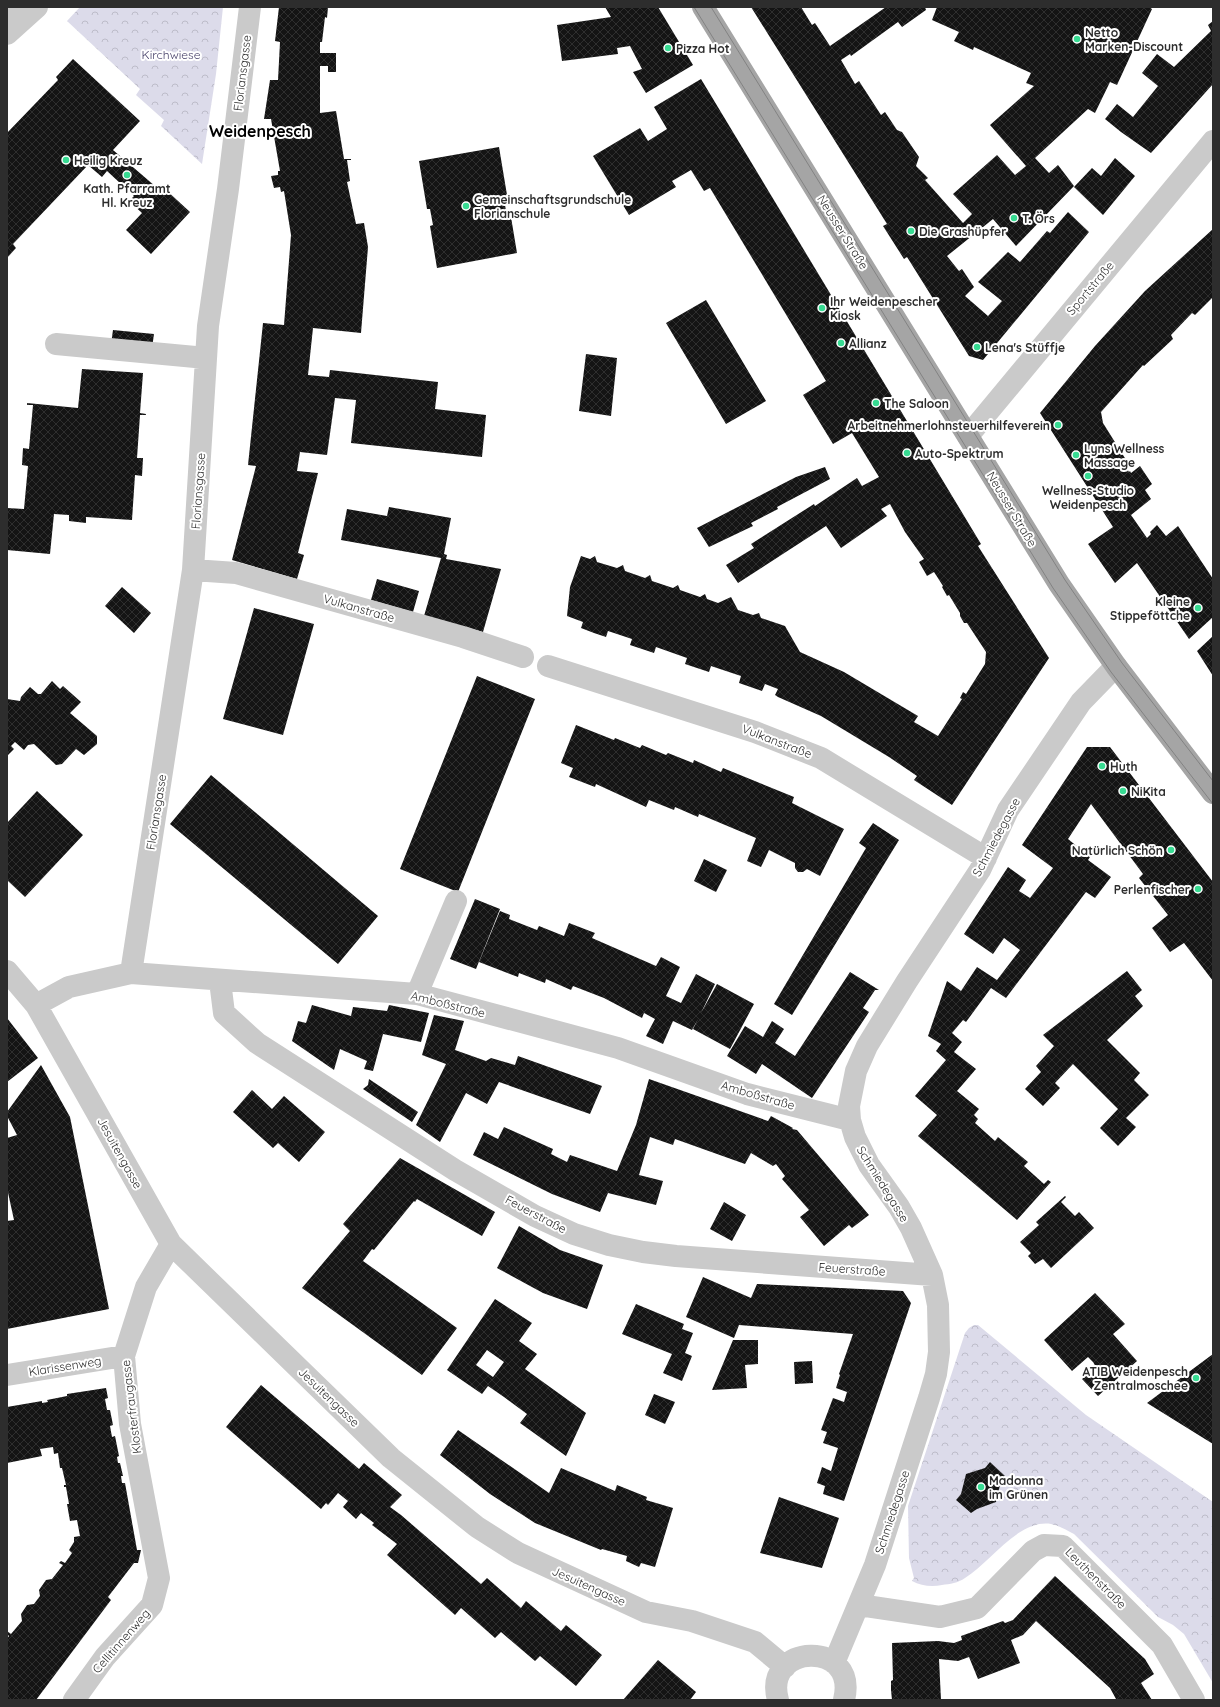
<svg xmlns="http://www.w3.org/2000/svg" width="1220" height="1707" font-family="Quicksand,sans-serif">
<defs>
<pattern id="forest-crowns" width="20" height="18" patternUnits="userSpaceOnUse"><rect width="20" height="18" fill="#dcdbea"/><path d="M2 6a3 3 0 1 1 6 0M12 15a3 3 0 1 1 6 0" fill="none" stroke="#bdbcc9"/></pattern>
<pattern id="building-cross-hatch" width="8" height="8" patternUnits="userSpaceOnUse"><rect width="8" height="8" fill="#141414"/><path d="M0 0l8 8M0 8l8-8" fill="none" stroke="#2e2e2e"/></pattern>
</defs>
<rect width="100%" height="100%" fill="#fff"/>
<path fill="url(#forest-crowns)" d="M 80,7 L 223,7 L 216,74 L 202,164 L 161,126 L 164,120 L 136,95 L 140,89 L 67,21 Z
M 974,1325 L 978,1325 L 1086,1415 L 1213,1502 L 1213,1683 L 1184,1634 L 1173,1625 L 1158,1617 L 1074,1534 C 1066,1530 1060,1526 1051,1524 C 1018,1519 990,1563 965,1578 C 958,1583 950,1584 942,1585 C 932,1587 921,1586 912,1581 L 914,1578 L 909,1558 L 908,1506 L 965,1333 L 969,1328 Z"/>
<path fill="url(#building-cross-hatch)" fill-rule="evenodd" d="M 279,7 L 328,7 L 327,18 L 325,17 L 322,42 L 320,42 L 320,53 L 336,53 L 336,72 L 328,72 L 328,66 L 320,66 L 320,113 L 336,111 L 344,159 L 351,159 L 351,160 L 347,160 L 350,181 L 347,182 L 356,224 L 364,223 L 368,247 L 361,333 L 313,328 L 308,375 L 329,377 L 330,370 L 438,382 L 435,409 L 486,415 L 482,457 L 351,443 L 356,400 L 335,398 L 327,455 L 300,452 L 297,471 L 318,473 L 298,553 L 304,555 L 297,579 L 232,560 L 256,466 L 248,465 L 263,323 L 284,325 L 291,235 L 284,191 L 281,192 L 280,187 L 274,188 L 271,176 L 278,175 L 278,171 L 280,171 L 271,119 L 264,119 L 270,80 L 278,80 L 280,42 L 275,41 Z
M 605,7 L 658,7 L 693,65 L 646,93 L 633,72 L 642,69 L 630,46 L 617,48 L 618,54 L 562,61 L 557,25 L 611,17 Z
M 751,7 L 801,7 L 812,25 L 815,23 L 830,46 L 886,7 L 925,7 L 926,10 L 902,27 L 898,22 L 851,56 L 850,54 L 841,60 L 855,84 L 859,81 L 881,115 L 885,112 L 897,130 L 902,132 L 919,157 L 916,166 L 928,178 L 925,180 L 963,223 L 972,214 L 953,194 L 997,155 L 1015,175 L 1026,166 L 990,125 L 1034,86 L 1026,83 L 1031,73 L 974,47 L 973,50 L 954,41 L 959,32 L 932,20 L 937,7 L 1149,7 L 1152,9 L 1117,85 L 1110,82 L 1095,113 L 1088,109 L 1035,158 L 1049,173 L 1058,165 L 1074,186 L 1016,246 L 993,219 L 947,256 L 959,271 L 962,269 L 974,287 L 965,296 L 988,316 L 1002,301 L 978,282 L 1008,252 L 1020,262 L 1047,231 L 1050,233 L 1068,212 L 1089,232 L 983,360 L 969,356 L 907,257 L 904,259 L 883,226 L 887,224 Z
M 1213,21 L 1213,84 L 1151,153 L 1121,132 L 1105,119 L 1117,104 L 1133,117 L 1158,86 L 1142,73 L 1157,54 L 1174,67 L 1211,31 L 1208,25 Z
M 73,59 L 140,121 L 113,150 L 162,192 L 165,189 L 190,212 L 151,254 L 126,230 L 142,213 L 129,201 L 134,196 L 107,171 L 102,177 L 88,165 L 13,244 L 16,248 L 7,258 L 7,133 L 58,80 L 56,77 Z
M 701,79 L 981,544 L 978,546 L 1049,658 L 952,805 L 914,780 L 917,776 L 889,757 L 821,716 L 778,697 L 775,695 L 778,689 L 765,684 L 762,691 L 739,683 L 741,676 L 711,666 L 709,672 L 685,664 L 687,658 L 656,647 L 654,653 L 630,645 L 632,639 L 608,631 L 606,637 L 594,633 L 581,628 L 583,622 L 567,616 L 570,587 L 581,556 L 590,559 L 595,556 L 597,562 L 617,568 L 623,565 L 625,571 L 645,578 L 650,575 L 652,581 L 673,588 L 678,585 L 680,590 L 700,597 L 705,594 L 707,599 L 718,603 L 731,597 L 738,610 L 753,615 L 759,613 L 761,618 L 785,626 L 800,652 L 844,672 L 918,716 L 914,722 L 938,736 L 962,699 L 960,698 L 963,692 L 966,694 L 985,664 L 986,652 L 967,623 L 964,623 L 960,616 L 960,613 L 949,595 L 947,596 L 942,587 L 943,586 L 934,572 L 927,576 L 919,562 L 924,559 L 905,532 L 890,504 L 881,509 L 887,516 L 841,548 L 826,526 L 738,583 L 726,565 L 754,548 L 751,544 L 814,504 L 815,506 L 857,478 L 862,486 L 879,477 L 852,433 L 833,444 L 803,395 L 826,381 L 710,188 L 704,191 L 691,170 L 672,181 L 676,187 L 629,215 L 593,156 L 640,128 L 648,141 L 667,129 L 654,107 Z
M 499,147 L 507,195 L 504,196 L 506,212 L 510,211 L 517,253 L 437,268 L 430,226 L 433,225 L 430,209 L 427,209 L 419,161 Z
M 1115,158 L 1135,176 L 1103,215 L 1074,187 L 1092,168 L 1101,176 Z
M 1213,229 L 1213,297 L 1195,315 L 1192,313 L 1171,335 L 1173,339 L 1144,366 L 1143,365 L 1101,412 L 1103,423 L 1128,463 L 1125,465 L 1129,472 L 1130,471 L 1131,473 L 1140,466 L 1152,484 L 1145,490 L 1151,499 L 1131,515 L 1147,538 L 1151,534 L 1150,532 L 1157,525 L 1166,536 L 1178,526 L 1213,579 L 1213,617 L 1189,639 L 1137,563 L 1115,583 L 1088,544 L 1113,527 L 1040,413 L 1095,346 L 1145,291 Z
M 706,300 L 766,401 L 726,424 L 666,323 Z
M 113,330 L 154,334 L 152,348 L 111,344 Z
M 586,354 L 617,358 L 611,416 L 579,411 Z
M 82,369 L 143,373 L 140,413 L 146,414 L 146,415 L 140,415 L 137,458 L 143,458 L 142,476 L 135,475 L 132,520 L 86,517 L 86,523 L 69,521 L 69,515 L 54,514 L 50,554 L 7,550 L 7,508 L 24,509 L 28,466 L 22,465 L 23,448 L 29,449 L 33,405 L 27,405 L 27,403 L 78,408 Z
M 825,467 L 830,479 L 777,507 L 778,509 L 751,523 L 753,526 L 709,547 L 697,528 L 796,477 Z
M 389,507 L 451,518 L 444,554 L 447,555 L 446,559 L 501,569 L 483,632 L 424,616 L 441,558 L 341,540 L 347,509 L 387,516 Z
M 377,579 L 419,591 L 413,612 L 371,600 Z
M 122,587 L 151,613 L 134,633 L 105,606 Z
M 254,608 L 314,624 L 283,735 L 223,719 Z
M 1213,636 L 1213,676 L 1197,651 Z
M 477,676 L 535,699 L 458,892 L 400,869 Z
M 52,681 L 60,689 L 63,686 L 81,702 L 70,713 L 97,736 L 97,744 L 84,755 L 76,749 L 62,764 L 56,765 L 34,744 L 28,745 L 24,750 L 15,742 L 11,746 L 14,749 L 7,756 L 7,699 L 20,701 L 21,697 L 30,687 L 38,694 L 41,694 Z
M 576,725 L 614,740 L 615,738 L 640,748 L 642,745 L 666,755 L 668,753 L 693,763 L 694,760 L 721,772 L 723,768 L 794,797 L 792,803 L 844,829 L 820,876 L 807,869 L 803,872 L 798,872 L 795,868 L 795,863 L 769,850 L 761,867 L 747,861 L 756,838 L 699,814 L 698,817 L 675,807 L 674,810 L 649,800 L 646,807 L 596,784 L 595,787 L 569,777 L 573,768 L 561,763 Z
M 1087,747 L 1110,747 L 1213,882 L 1213,981 L 1184,943 L 1170,952 L 1152,928 L 1168,915 L 1139,878 L 1143,874 L 1091,804 L 1068,839 L 1090,857 L 1088,860 L 1111,877 L 1095,898 L 1086,892 L 1006,998 L 991,988 L 966,1022 L 963,1020 L 952,1033 L 962,1042 L 954,1052 L 976,1069 L 957,1091 L 979,1109 L 974,1115 L 978,1119 L 975,1123 L 995,1141 L 998,1137 L 1028,1162 L 1024,1166 L 1044,1184 L 1048,1180 L 1051,1182 L 1017,1220 L 918,1136 L 937,1115 L 915,1096 L 946,1060 L 936,1051 L 941,1044 L 928,1036 L 947,981 L 961,991 L 977,967 L 997,980 L 1020,950 L 1004,938 L 993,954 L 964,934 L 1008,867 L 1026,880 L 1019,891 L 1030,898 L 1053,868 L 1022,845 Z
M 211,775 L 378,916 L 338,964 L 170,824 Z
M 37,791 L 83,835 L 25,897 L 7,880 L 7,823 Z
M 873,823 L 899,840 L 792,1015 L 774,1004 L 866,848 L 859,843 Z
M 704,859 L 727,870 L 716,892 L 694,881 Z
M 475,899 L 500,909 L 476,969 L 450,959 Z
M 500,911 L 510,915 L 509,919 L 537,930 L 539,926 L 564,936 L 569,923 L 595,933 L 592,938 L 656,966 L 661,957 L 680,967 L 666,996 L 681,1003 L 696,974 L 715,984 L 701,1013 L 717,984 L 754,1004 L 730,1049 L 693,1029 L 698,1019 L 692,1030 L 673,1021 L 663,1044 L 646,1036 L 655,1019 L 644,1013 L 642,1018 L 604,998 L 573,986 L 571,990 L 546,979 L 545,983 L 519,973 L 518,977 L 479,962 Z
M 1127,971 L 1142,990 L 1135,996 L 1143,1006 L 1107,1040 L 1140,1073 L 1134,1080 L 1149,1095 L 1126,1118 L 1136,1127 L 1118,1146 L 1100,1128 L 1118,1109 L 1073,1064 L 1055,1083 L 1060,1088 L 1043,1106 L 1025,1089 L 1041,1072 L 1036,1066 L 1054,1046 L 1043,1035 Z
M 850,972 L 879,990 L 875,990 L 863,1008 L 869,1012 L 812,1098 L 762,1064 L 756,1074 L 727,1056 L 745,1026 L 763,1037 L 772,1021 L 784,1029 L 775,1043 L 795,1056 Z
M 312,1005 L 351,1016 L 353,1007 L 387,1011 L 389,1005 L 429,1013 L 421,1042 L 383,1034 L 373,1071 L 364,1069 L 367,1061 L 340,1049 L 334,1070 L 292,1041 L 298,1021 L 306,1023 Z
M 434,1015 L 464,1021 L 455,1050 L 486,1061 L 491,1058 L 515,1065 L 518,1056 L 602,1086 L 590,1114 L 499,1082 L 487,1104 L 466,1093 L 440,1142 L 416,1125 L 446,1064 L 422,1055 Z
M 7,1018 L 38,1058 L 7,1082 Z
M 41,1065 L 70,1117 L 109,1309 L 7,1329 L 7,1221 L 14,1220 L 7,1188 L 7,1138 L 17,1135 L 7,1116 L 7,1112 Z
M 369,1079 L 418,1112 L 412,1122 L 363,1089 L 368,1085 Z
M 649,1079 L 768,1121 L 771,1116 L 793,1128 L 792,1129 L 797,1130 L 869,1215 L 852,1228 L 849,1225 L 824,1246 L 800,1217 L 809,1210 L 782,1179 L 785,1176 L 776,1164 L 773,1166 L 751,1153 L 745,1164 L 675,1139 L 673,1145 L 650,1137 L 639,1175 L 663,1181 L 656,1205 L 608,1193 L 600,1212 L 552,1194 L 473,1155 L 484,1132 L 498,1139 L 504,1127 L 553,1149 L 551,1154 L 567,1162 L 570,1155 L 617,1171 L 636,1125 Z
M 252,1090 L 272,1109 L 284,1096 L 325,1132 L 299,1162 L 278,1143 L 273,1148 L 233,1112 Z
M 400,1158 L 495,1212 L 482,1236 L 417,1199 L 415,1202 L 414,1201 L 374,1250 L 372,1249 L 363,1261 L 457,1328 L 422,1375 L 302,1288 L 350,1231 L 343,1224 Z
M 1065,1196 L 1066,1197 L 1061,1202 L 1075,1216 L 1079,1212 L 1094,1228 L 1051,1268 L 1043,1259 L 1035,1264 L 1028,1256 L 1031,1253 L 1020,1242 L 1039,1225 L 1036,1222 Z
M 724,1202 L 746,1215 L 732,1241 L 710,1229 Z
M 519,1226 L 560,1250 L 603,1265 L 587,1309 L 543,1293 L 497,1268 Z
M 703,1277 L 751,1298 L 757,1284 L 903,1291 L 911,1303 L 844,1501 L 823,1494 L 825,1486 L 817,1483 L 822,1467 L 831,1471 L 838,1448 L 823,1443 L 827,1432 L 821,1430 L 833,1398 L 844,1402 L 847,1392 L 836,1388 L 840,1375 L 839,1374 L 853,1334 L 739,1325 L 734,1338 L 686,1317 Z
M 1095,1293 L 1125,1324 L 1113,1334 L 1137,1361 L 1098,1396 L 1082,1379 L 1096,1367 L 1093,1362 L 1088,1357 L 1072,1371 L 1044,1340 Z
M 495,1299 L 532,1323 L 519,1341 L 537,1354 L 525,1369 L 586,1413 L 566,1456 L 520,1423 L 527,1414 L 504,1397 L 488,1386 L 482,1394 L 447,1370 ZM 487,1350 L 504,1362 L 493,1377 L 476,1365 Z
M 636,1304 L 684,1324 L 682,1329 L 693,1333 L 685,1353 L 692,1356 L 682,1381 L 663,1373 L 672,1354 L 622,1334 Z
M 733,1340 L 758,1340 L 758,1364 L 745,1365 L 747,1388 L 712,1390 Z
M 1213,1354 L 1213,1444 L 1147,1403 Z
M 812,1361 L 813,1383 L 795,1384 L 794,1362 Z
M 261,1385 L 359,1469 L 364,1463 L 402,1495 L 390,1507 L 401,1515 L 481,1584 L 487,1578 L 521,1608 L 526,1601 L 561,1631 L 566,1625 L 602,1655 L 576,1686 L 540,1656 L 535,1661 L 501,1632 L 495,1638 L 461,1608 L 455,1615 L 387,1555 L 397,1544 L 372,1525 L 374,1523 L 361,1513 L 356,1519 L 343,1507 L 348,1501 L 338,1493 L 328,1505 L 326,1503 L 321,1509 L 226,1427 Z
M 106,1388 L 108,1398 L 105,1399 L 107,1410 L 110,1410 L 113,1425 L 110,1426 L 112,1437 L 115,1436 L 119,1456 L 117,1457 L 118,1463 L 120,1463 L 123,1476 L 121,1476 L 122,1483 L 125,1483 L 137,1550 L 141,1550 L 138,1563 L 134,1563 L 108,1597 L 111,1600 L 36,1700 L 7,1700 L 7,1639 L 9,1636 L 7,1634 L 7,1631 L 11,1634 L 22,1621 L 21,1614 L 27,1605 L 34,1604 L 40,1596 L 39,1590 L 46,1580 L 52,1579 L 63,1565 L 59,1563 L 61,1561 L 65,1563 L 72,1553 L 69,1550 L 74,1542 L 74,1537 L 80,1536 L 77,1520 L 70,1521 L 67,1504 L 69,1504 L 66,1487 L 64,1487 L 64,1485 L 66,1485 L 62,1468 L 60,1468 L 58,1453 L 54,1454 L 53,1447 L 40,1449 L 42,1456 L 7,1463 L 7,1407 L 42,1401 L 42,1403 L 48,1402 L 47,1400 L 67,1396 L 67,1394 Z
M 654,1394 L 675,1402 L 665,1424 L 645,1415 Z
M 458,1430 L 549,1493 L 561,1468 L 615,1491 L 617,1485 L 647,1497 L 646,1500 L 673,1508 L 655,1567 L 641,1563 L 639,1567 L 626,1561 L 627,1556 L 602,1549 L 601,1550 L 535,1523 L 490,1494 L 440,1455 Z
M 990,1462 L 1005,1476 L 1001,1481 L 996,1502 L 977,1509 L 971,1513 L 956,1500 L 961,1494 L 966,1474 L 985,1468 Z
M 779,1497 L 839,1518 L 822,1568 L 760,1553 Z
M 1055,1576 L 1145,1659 L 1154,1674 L 1141,1683 L 1152,1700 L 1114,1700 L 1116,1699 L 1110,1688 L 1036,1621 L 1023,1635 L 1011,1640 L 1020,1663 L 978,1679 L 969,1657 L 958,1661 L 939,1659 L 941,1700 L 892,1700 L 891,1690 L 891,1681 L 893,1680 L 892,1643 L 938,1641 L 954,1643 L 962,1640 L 961,1636 L 1003,1621 L 1005,1623 L 1013,1620 Z
M 658,1660 L 696,1692 L 690,1700 L 623,1700 Z"/>
<g fill="none" stroke-linecap="round" stroke-linejoin="round">
<path stroke="#cacaca" stroke-width="22" d="M 7,12 L 11,7
M 7,34 L 37,7
M 56,344 L 206,358
M 968,436 L 1213,141
M 193,570 L 236,573 L 463,637 L 523,657
M 548,666 L 755,732 L 821,758 L 986,858
M 7,971 L 36,1005 L 171,1244 L 391,1458 L 477,1527 L 518,1553 L 646,1612 L 692,1621 L 755,1642 L 785,1667
M 131,973 L 193,570 L 208,326 L 228,189 L 250,7
M 220,981 L 224,1013 L 257,1043 L 455,1170 L 535,1216 L 574,1234 L 609,1245 L 643,1252 L 676,1256 L 932,1275
M 417,994 L 456,901
M 36,1005 L 69,987 L 131,973 L 417,994 L 618,1048 L 747,1094 L 850,1120
M 7,1375 L 124,1356
M 859,1605 L 940,1617 L 977,1608 L 1033,1551 L 1044,1545 L 1063,1546 L 1162,1645 L 1194,1700
M 834,1663 L 875,1565 L 929,1398 L 936,1374 L 939,1352 L 938,1305 L 932,1275 L 911,1228 L 899,1207 L 869,1165 L 855,1137 L 850,1120 L 849,1106 L 856,1071 L 867,1046 L 907,981 L 980,870 L 1008,810 L 1081,702 L 1116,666
M 74,1700 L 105,1657 L 152,1605 L 159,1578 L 130,1424 L 124,1356 L 146,1287 L 171,1244
M 778,1700 C 762,1643 859,1639 844,1700"/>
<path stroke="#a5a5a5" stroke-width="22" d="M 703,7 L 1059,584 L 1116,666 L 1213,793"/>
<path stroke="#828282" stroke-width="1" d="M 694,7 L 1053,588 L 1111,672 L 1213,804
M 711,7 L 1065,580 L 1122,663 L 1213,781"/>
</g>
<g fill="#37db92" stroke="#fff" stroke-width="1.5">
<circle cx="1077" cy="39" r="4"/>
<circle cx="668" cy="48" r="4"/>
<circle cx="66" cy="160" r="4"/>
<circle cx="127" cy="175" r="4"/>
<circle cx="466" cy="206" r="4"/>
<circle cx="1014" cy="218" r="4"/>
<circle cx="911" cy="231" r="4"/>
<circle cx="822" cy="308" r="4"/>
<circle cx="841" cy="343" r="4"/>
<circle cx="977" cy="347" r="4"/>
<circle cx="876" cy="403" r="4"/>
<circle cx="1058" cy="425" r="4"/>
<circle cx="907" cy="453" r="4"/>
<circle cx="1076" cy="455" r="4"/>
<circle cx="1088" cy="476" r="4"/>
<circle cx="1198" cy="608" r="4"/>
<circle cx="1102" cy="766" r="4"/>
<circle cx="1123" cy="791" r="4"/>
<circle cx="1171" cy="850" r="4"/>
<circle cx="1198" cy="889" r="4"/>
<circle cx="1196" cy="1378" r="4"/>
<circle cx="981" cy="1487" r="4"/>
</g>
<g text-anchor="middle" dominant-baseline="central" stroke-width="4" stroke-linejoin="round" paint-order="stroke">
<g font-size="12" font-weight="bold" fill="#2d2d2d" stroke="#fff" text-anchor="start">
<text x="1085" y="32">Netto<tspan x="1085" dy="14">Marken-Discount</tspan></text>
<text x="676" y="48">Pizza Hot</text>
<text x="74" y="160">Heilig Kreuz</text>
<text x="127" y="188" text-anchor="middle">Kath. Pfarramt<tspan x="127" dy="14">Hl. Kreuz</tspan></text>
<text x="474" y="199">Gemeinschaftsgrundschule<tspan x="474" dy="14">Florianschule</tspan></text>
<text x="1022" y="218">T. Örs</text>
<text x="919" y="231">Die Grashüpfer</text>
<text x="830" y="301">Ihr Weidenpescher<tspan x="830" dy="14">Kiosk</tspan></text>
<text x="849" y="343">Allianz</text>
<text x="985" y="347">Lena's Stüffje</text>
<text x="884" y="403">The Saloon</text>
<text x="1050" y="425" text-anchor="end">Arbeitnehmerlohnsteuerhilfeverein</text>
<text x="1084" y="448">Lyns Wellness<tspan x="1084" dy="14">Massage</tspan></text>
<text x="915" y="453">Auto-Spektrum</text>
<text x="1088" y="490" text-anchor="middle">Wellness-Studio<tspan x="1088" dy="14">Weidenpesch</tspan></text>
<text x="1190" y="601" text-anchor="end">Kleine<tspan x="1190" dy="14">Stippeföttche</tspan></text>
<text x="1110" y="766">Huth</text>
<text x="1131" y="791">NiKita</text>
<text x="1163" y="850" text-anchor="end">Natürlich Schön</text>
<text x="1190" y="889" text-anchor="end">Perlenfischer</text>
<text x="1188" y="1371" text-anchor="end">ATIB Weidenpesch<tspan x="1188" dy="14">Zentralmoschee</tspan></text>
<text x="989" y="1480">Madonna<tspan x="989" dy="14">im Grünen</tspan></text>
</g>
<g font-size="12" fill="#433d66" stroke="#fff">
<text x="171" y="54">Kirchwiese</text>
</g>
<g font-size="12" fill="#2d2d2d" stroke="#fff">
<text transform="translate(242 73) rotate(-83)">Floriansgasse</text>
<text transform="translate(843 232) rotate(58)">Neusser Straße</text>
<text transform="translate(1090 288) rotate(-50)">Sportstraße</text>
<text transform="translate(198 491) rotate(-86)">Floriansgasse</text>
<text transform="translate(1012 509) rotate(59)">Neusser Straße</text>
<text transform="translate(359 608) rotate(16)">Vulkanstraße</text>
<text transform="translate(777 741) rotate(21)">Vulkanstraße</text>
<text transform="translate(156 812) rotate(-81)">Floriansgasse</text>
<text transform="translate(996 837) rotate(-62)">Schmiedegasse</text>
<text transform="translate(448 1004) rotate(14)">Amboßstraße</text>
<text transform="translate(758 1095) rotate(16)">Amboßstraße</text>
<text transform="translate(120 1153) rotate(61)">Jesuitengasse</text>
<text transform="translate(883 1184) rotate(58)">Schmiedegasse</text>
<text transform="translate(536 1214) rotate(28)">Feuerstraße</text>
<text transform="translate(852 1269) rotate(4)">Feuerstraße</text>
<text transform="translate(65 1366) rotate(-9)">Klarissenweg</text>
<text transform="translate(329 1397) rotate(44)">Jesuitengasse</text>
<text transform="translate(131 1407) rotate(-97)">Klosterfraugasse</text>
<text transform="translate(892 1512) rotate(-72)">Schmiedegasse</text>
<text transform="translate(1096 1578) rotate(45)">Leuthenstraße</text>
<text transform="translate(589 1586) rotate(24)">Jesuitengasse</text>
<text transform="translate(121 1641) rotate(-49)">Cellitinnenweg</text>
</g>
<g font-size="16" font-weight="bold" fill="#000" stroke="#fff">
<text x="260" y="131">Weidenpesch</text>
</g>
</g>
<rect width="1220" height="1707" fill="none" stroke="#2d2d2d" stroke-width="16"/>
</svg>
